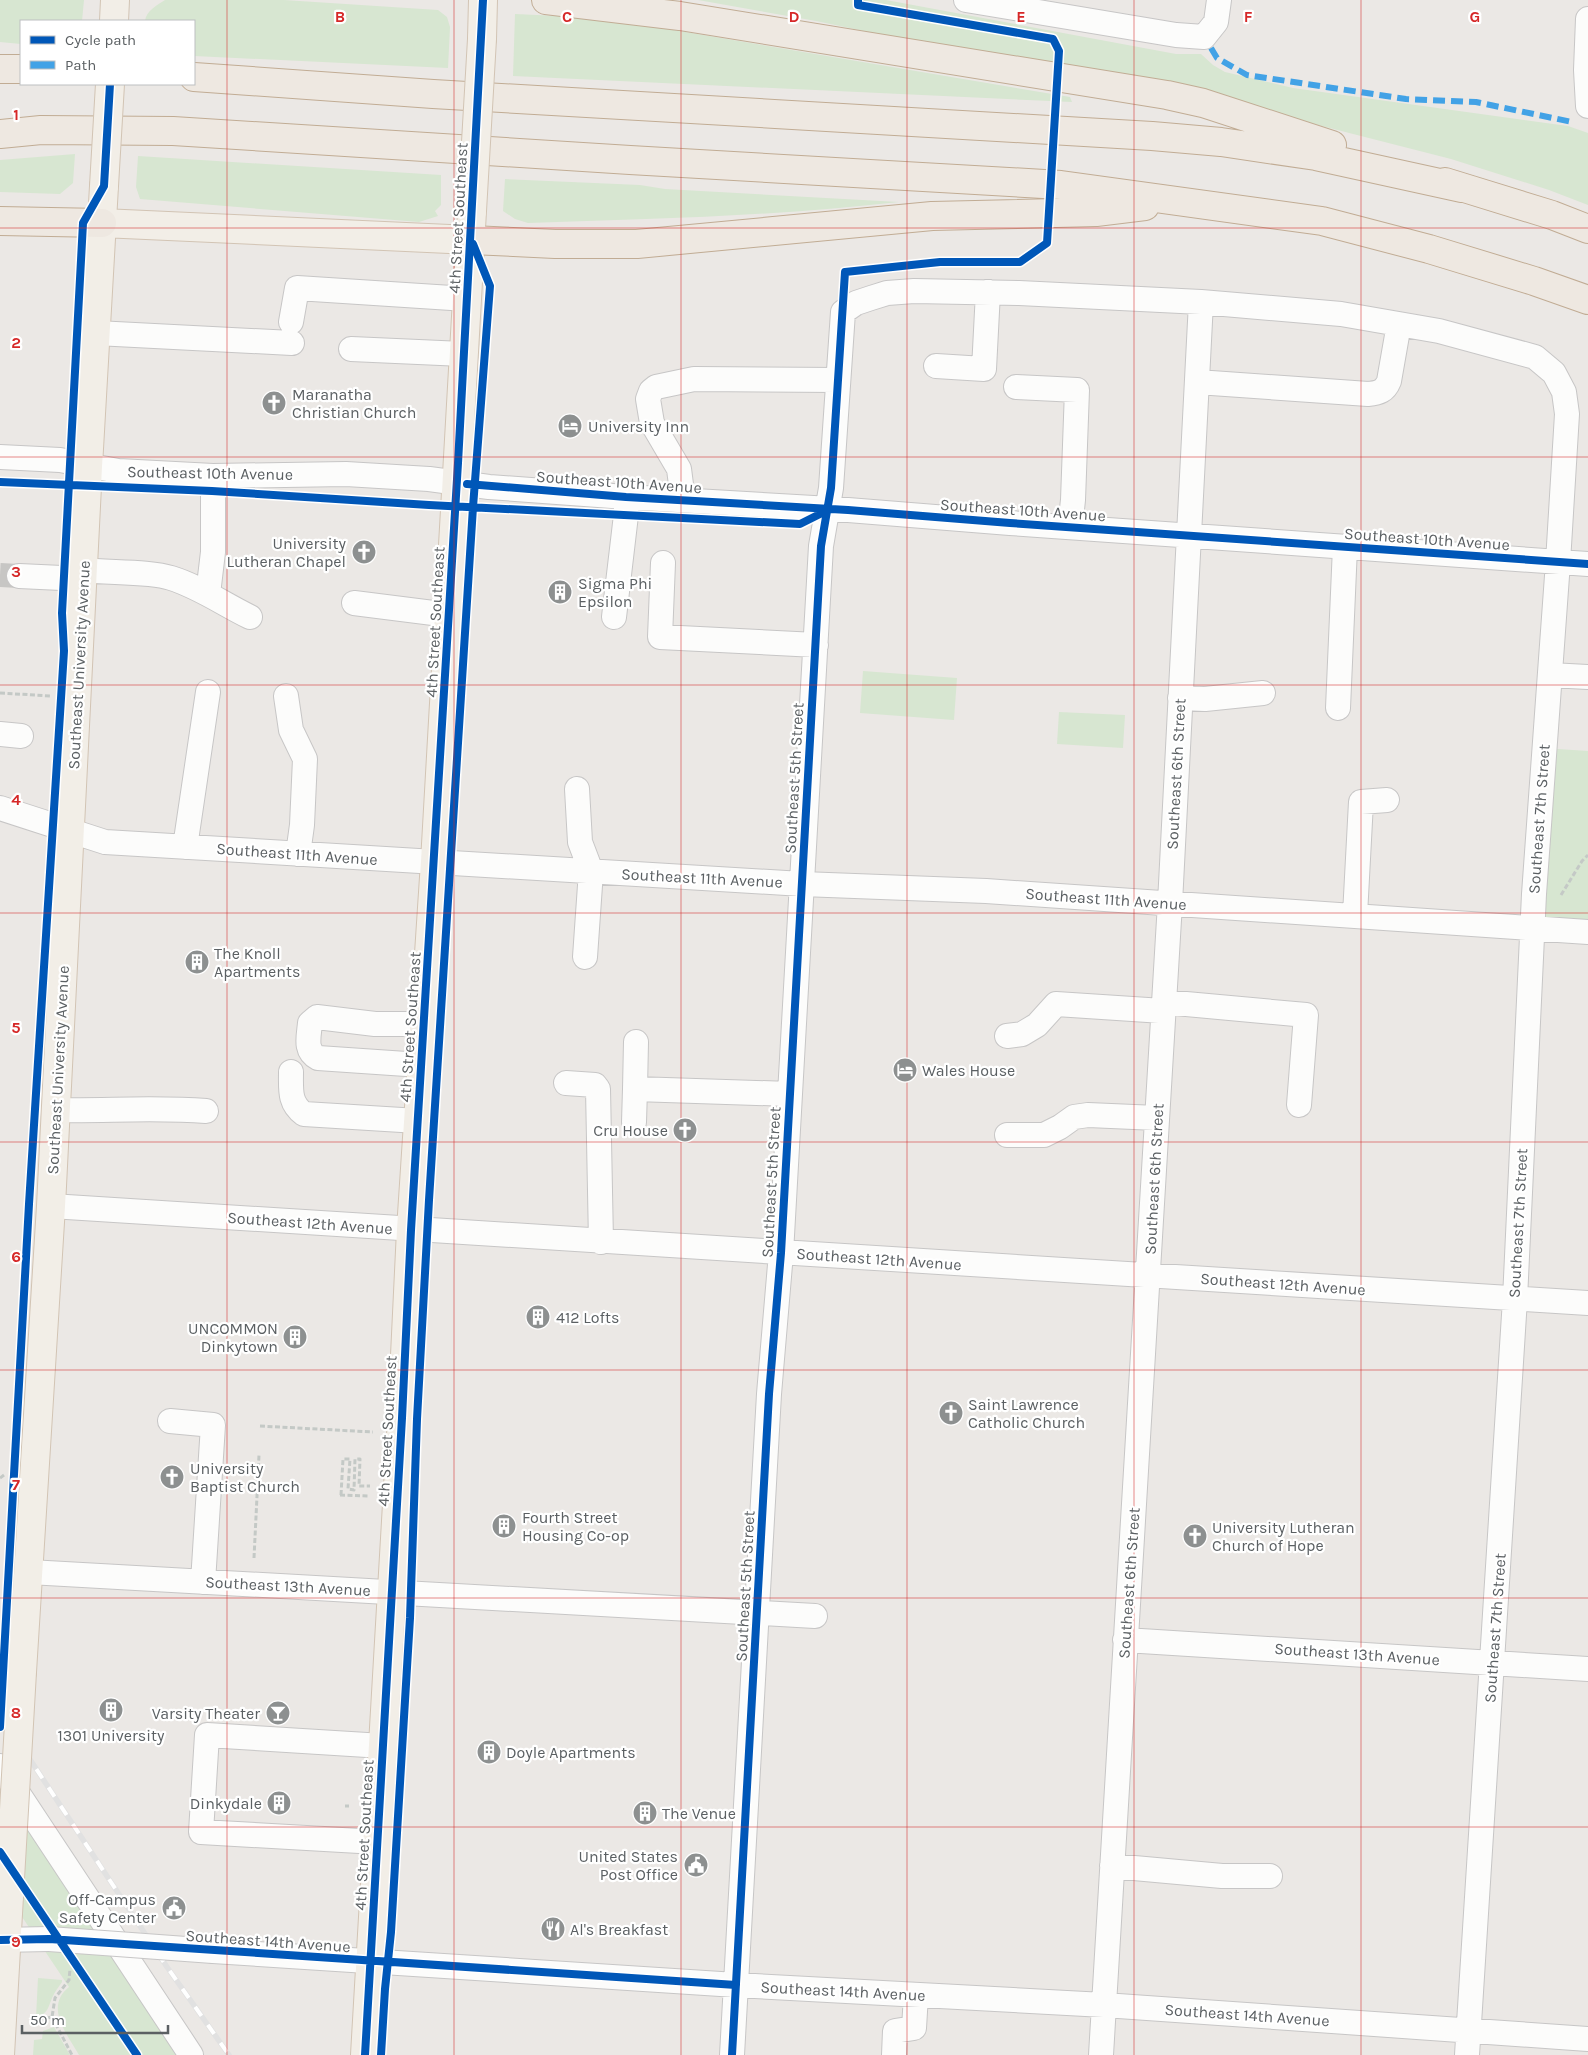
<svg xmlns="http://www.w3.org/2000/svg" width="1588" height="2055" font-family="Karla,sans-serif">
<rect width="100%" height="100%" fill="#ebe8e5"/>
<path fill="#d7e6d1" d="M 0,0 L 84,0 L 82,21 L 21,21 L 21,44 L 0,42 Z
M 165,0 L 284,0 L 438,10 L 447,17 L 450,27 L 448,68 L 194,56 L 194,21 L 145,21 C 146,11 157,5 165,0 Z
M 698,0 L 886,0 L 1176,54 L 1201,54 L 1213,65 L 1225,72 L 1293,88 L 1568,126 L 1588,133 L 1588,205 L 1549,190 L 1451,159 L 1216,99 L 983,56 L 816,21 Z
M 515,14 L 581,17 L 638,24 L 1070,97 L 1072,102 L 513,76 Z
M 75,154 L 73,183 L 60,194 L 0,192 L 0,160 Z
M 138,156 L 441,175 L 441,205 L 435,211 L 438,216 L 419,222 L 140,199 L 136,187 Z
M 505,179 L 640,185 L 665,189 L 899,202 C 776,216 652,219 528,223 L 515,219 L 503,211 Z
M 863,671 L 957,678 L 954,720 L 860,713 Z
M 1059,712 L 1125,715 L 1123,748 L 1057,744 Z
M 1543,748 L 1588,751 L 1588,931 L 1532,927 Z
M 0,1788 L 177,2055 L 79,2055 C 67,2034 44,2007 69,1987 L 0,1884 Z
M 38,1978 L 62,1980 L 62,1982 C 59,1987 55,1991 53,1996 C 48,2006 49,2014 36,2017 Z
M 54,2027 L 70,2055 L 33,2055 L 34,2040 L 42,2039 L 43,2031 Z"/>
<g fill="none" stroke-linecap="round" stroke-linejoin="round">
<path stroke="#c7c6c4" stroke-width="24" stroke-dasharray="24 12" stroke-linecap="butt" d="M 0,575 L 19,576"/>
<defs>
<path id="minor" d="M 966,0 L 1176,35 L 1204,37 L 1216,22 L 1219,0
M 1588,19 L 1586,70 L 1588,106
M 291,322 L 297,288 L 467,299
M 96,333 L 292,343
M 351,349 L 463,354
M 936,366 L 984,369 L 988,292
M 1197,382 L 1368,394 C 1379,393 1385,391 1389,381 L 1399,324
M 1016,387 L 1077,390 L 1073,500 L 1070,527
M 0,457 L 60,460 L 118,471 L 213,476 L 346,474 L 429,479 L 489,487 L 626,497 L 848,510 L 1010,523 L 1588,564
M 683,500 L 679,469 L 652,423 L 648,399 L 651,391 L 656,387 L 694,379 L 838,380
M 663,563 L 660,637 L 816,645
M 83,570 C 108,573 150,571 171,578 C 200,587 223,604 250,617
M 19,576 L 83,579
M 208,594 L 213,552 L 213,476
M 354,603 L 449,615
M 614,617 L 626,515 L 626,497
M 1550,675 L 1588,677
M 286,696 L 291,730 L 305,759 L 302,825 L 298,854
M 1180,698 L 1205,699 L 1263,693
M 1338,708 L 1345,547
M 0,734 L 21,736
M 577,789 L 580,842 L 591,871 L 585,957
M 0,808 L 105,842 L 802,884 L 986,891 L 1588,932
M 185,847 L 208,692
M 1355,915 L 1361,802 L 1387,800
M 1164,1002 L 1306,1015 L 1299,1105
M 1007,1036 L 1022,1034 L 1037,1025 L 1056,1004 L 1163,1011
M 636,1042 L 635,1089 L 790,1094
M 421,1065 L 318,1058 C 304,1051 309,1036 310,1023 L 317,1017 L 375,1024 L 424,1024
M 291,1072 C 291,1090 289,1103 304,1114 L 418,1121
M 566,1083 L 595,1085 L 598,1089 L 601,1242
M 56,1110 C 106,1111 156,1107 206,1111
M 634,1122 L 635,1089
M 1007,1135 L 1044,1135 L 1060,1127 L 1074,1117 L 1088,1115 L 1157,1118
M 51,1206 L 1588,1303
M 170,1421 L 213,1425 L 203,1582
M 29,1572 L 815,1616
M 1125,1640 L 1588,1669
M 0,1766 L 191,2055
M 377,1842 L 201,1832 L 207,1735 L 383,1746
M 1112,1866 L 1222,1876 L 1270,1876
M 0,1940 L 49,1939
M 213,1951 L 736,1985 L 1104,2005 L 1588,2039
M 732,2055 L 769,1394 L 781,1253 L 821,546 L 831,488 L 843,312 L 856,303 L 871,298 L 887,293 L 914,291 L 1019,293 L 1201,302 L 1341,314 L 1439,331 L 1535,357 L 1554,373 L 1564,392 L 1567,414 L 1558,562 L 1534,894 L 1515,1299 L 1467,2055
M 894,2055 L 895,2031 L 914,2028 L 916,1995
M 1101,2055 L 1170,903 L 1201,302"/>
<path id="major" d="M 114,21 L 115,0
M 482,39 L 483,0
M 102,223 L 471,240
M 22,1672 L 51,1206 L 88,466 L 104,186
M 0,2055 L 9,1896
M 365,2055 L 402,1418 L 411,1230 L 435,862 L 472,211"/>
<path id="highway" d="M 546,0 L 680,16 L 1167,95 L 1203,103 L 1332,145
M 0,69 L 21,69
M 194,77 L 433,94 L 1152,136 L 1221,142 L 1316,156 L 1462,188
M 0,134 L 41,130 L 173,131 L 630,160 L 1061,185 L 1322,221 L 1429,249 L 1534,281 L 1588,300
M 1445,182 L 1552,215 L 1588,229
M 0,221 L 102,223
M 471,240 L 555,244 L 637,244 L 932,216 L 1096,212 L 1145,206"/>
</defs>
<use href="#minor" stroke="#c7c6c6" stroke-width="26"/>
<use href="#major" stroke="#d2c4b4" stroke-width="30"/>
<use href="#highway" stroke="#c1ac94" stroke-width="30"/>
<path stroke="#c4c9c6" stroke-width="3" stroke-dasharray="5 2.5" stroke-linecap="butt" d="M 0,693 L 51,696
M 1561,895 L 1582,861 L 1588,855
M 260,1426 L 373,1432
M 0,1478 L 4,1475
M 340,1495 L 369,1496
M 341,1495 L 343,1459 L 350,1459 L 348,1489 L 354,1490 L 355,1459 L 360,1459 L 359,1486 L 370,1486
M 254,1558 L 259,1455
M 345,1806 L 349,1806
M 52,2017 L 72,2055
M 31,2021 L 52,2017 L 55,1998 L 69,1980 L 70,1969"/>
<use href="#minor" stroke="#fcfcfb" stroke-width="24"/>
<use href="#major" stroke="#f2eee7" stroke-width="28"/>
<use href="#highway" stroke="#eee8e1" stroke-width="28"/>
<defs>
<path id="rail" d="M 0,1714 L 167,1967 L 229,2055"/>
</defs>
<use href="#rail" stroke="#e1e1e1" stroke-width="5.5"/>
<use href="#rail" stroke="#fff" stroke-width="4" stroke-dasharray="11" stroke-linecap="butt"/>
<defs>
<path id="minor-bridge" d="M 49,1939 L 213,1951"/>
<path id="major-bridge" d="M 104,186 L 110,84
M 472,211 L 482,39
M 9,1896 L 22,1672"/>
</defs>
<use href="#minor-bridge" stroke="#c7c6c6" stroke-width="26" stroke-linecap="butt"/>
<use href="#major-bridge" stroke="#d2c4b4" stroke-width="30" stroke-linecap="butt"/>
<use href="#minor-bridge" stroke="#fcfcfb" stroke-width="24"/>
<use href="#major-bridge" stroke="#f2eee7" stroke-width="28"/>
<path stroke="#42a2e6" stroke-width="6" stroke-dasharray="12 6" stroke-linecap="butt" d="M 1211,48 L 1217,58 L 1247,75 L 1406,99 L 1476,102 L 1572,122"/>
<defs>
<path id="cycleway" d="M 0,482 L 212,491 L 429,505 L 800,524 L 826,511
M 467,484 L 626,497 L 848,510 L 1010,523 L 1588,564
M 0,1727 L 29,1204 L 64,651 L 62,613 L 83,223 L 104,186 L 110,84
M 0,1852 L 137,2055
M 0,1940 L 49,1939 L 736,1985
M 365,2055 L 402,1418 L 411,1230 L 458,463 L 483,0
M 381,2055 L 385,1989 L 391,1932 L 410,1618 L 417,1419 L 429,1200 L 473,507 L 490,286 L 473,244
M 732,2055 L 769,1394 L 781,1253 L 821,546 L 831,488 L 845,272 L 940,262 L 1020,262 L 1047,243 L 1059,51 L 1053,39 L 858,5 L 858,0"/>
</defs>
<use href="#cycleway" stroke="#fff" stroke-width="11"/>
<use href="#cycleway" stroke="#0057b8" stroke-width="8"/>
</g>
<path fill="none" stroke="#d62828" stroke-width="1" stroke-opacity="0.55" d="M 227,0 L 227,2055M 454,0 L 454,2055M 681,0 L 681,2055M 907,0 L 907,2055M 1134,0 L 1134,2055M 1361,0 L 1361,2055M 0,228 L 1588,228M 0,457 L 1588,457M 0,685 L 1588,685M 0,913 L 1588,913M 0,1142 L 1588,1142M 0,1370 L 1588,1370M 0,1598 L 1588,1598M 0,1827 L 1588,1827"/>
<defs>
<symbol id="church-disc" viewBox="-11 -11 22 22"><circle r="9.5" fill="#8d9090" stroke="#fff"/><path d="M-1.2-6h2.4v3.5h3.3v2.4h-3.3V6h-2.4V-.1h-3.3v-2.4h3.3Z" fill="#fff"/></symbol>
<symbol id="hotel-disc" viewBox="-11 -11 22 22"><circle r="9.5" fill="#8d9090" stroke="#fff"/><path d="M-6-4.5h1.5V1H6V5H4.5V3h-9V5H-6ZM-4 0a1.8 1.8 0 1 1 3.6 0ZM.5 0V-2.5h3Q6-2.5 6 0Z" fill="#fff"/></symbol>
<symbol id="building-disc" viewBox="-11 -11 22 22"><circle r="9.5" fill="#8d9090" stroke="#fff"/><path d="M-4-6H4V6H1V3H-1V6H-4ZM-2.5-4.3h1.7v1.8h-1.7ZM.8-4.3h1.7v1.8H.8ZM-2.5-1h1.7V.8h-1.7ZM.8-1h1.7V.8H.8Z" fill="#fff"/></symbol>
<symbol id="bar-disc" viewBox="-11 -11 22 22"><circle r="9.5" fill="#8d9090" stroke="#fff"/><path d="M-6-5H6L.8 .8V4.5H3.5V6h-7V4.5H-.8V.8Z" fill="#fff"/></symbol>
<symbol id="civic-disc" viewBox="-11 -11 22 22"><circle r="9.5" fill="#8d9090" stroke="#fff"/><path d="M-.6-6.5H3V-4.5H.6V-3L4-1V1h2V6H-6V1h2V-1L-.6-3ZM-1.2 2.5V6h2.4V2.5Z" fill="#fff"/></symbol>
<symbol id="restaurant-disc" viewBox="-11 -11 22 22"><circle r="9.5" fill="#8d9090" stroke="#fff"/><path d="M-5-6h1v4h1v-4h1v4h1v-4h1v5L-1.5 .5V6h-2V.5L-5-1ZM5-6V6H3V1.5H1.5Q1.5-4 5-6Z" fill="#fff"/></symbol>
</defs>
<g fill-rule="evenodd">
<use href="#church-disc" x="260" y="389" width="28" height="28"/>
<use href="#hotel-disc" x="556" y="412" width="28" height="28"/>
<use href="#church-disc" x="350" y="538" width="28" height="28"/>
<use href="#building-disc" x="546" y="578" width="28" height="28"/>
<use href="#building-disc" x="183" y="948" width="28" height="28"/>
<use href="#hotel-disc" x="891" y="1056" width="28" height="28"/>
<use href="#church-disc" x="671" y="1116" width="28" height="28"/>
<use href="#building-disc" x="524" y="1303" width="28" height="28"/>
<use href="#building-disc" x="281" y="1323" width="28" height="28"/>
<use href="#church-disc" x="937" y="1399" width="28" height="28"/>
<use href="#church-disc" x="158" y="1463" width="28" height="28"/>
<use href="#building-disc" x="490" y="1512" width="28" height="28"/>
<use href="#church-disc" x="1181" y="1522" width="28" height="28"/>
<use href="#building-disc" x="97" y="1696" width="28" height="28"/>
<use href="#bar-disc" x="264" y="1699" width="28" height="28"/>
<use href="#building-disc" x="475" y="1738" width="28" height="28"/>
<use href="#building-disc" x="265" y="1789" width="28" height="28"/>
<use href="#building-disc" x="631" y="1799" width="28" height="28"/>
<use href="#civic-disc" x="682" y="1851" width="28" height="28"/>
<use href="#civic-disc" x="160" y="1894" width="28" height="28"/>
<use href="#restaurant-disc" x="539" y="1915" width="28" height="28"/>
</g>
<g text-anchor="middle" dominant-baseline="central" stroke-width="4.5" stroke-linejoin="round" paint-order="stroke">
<g font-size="16" fill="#5b6063" stroke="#fff">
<text transform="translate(458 218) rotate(-87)">4th Street Southeast</text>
<text transform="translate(210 473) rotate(1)">Southeast 10th Avenue</text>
<text transform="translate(619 482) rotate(4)">Southeast 10th Avenue</text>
<text transform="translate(1023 510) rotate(4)">Southeast 10th Avenue</text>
<text transform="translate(1427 539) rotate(4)">Southeast 10th Avenue</text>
<text transform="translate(435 622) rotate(-87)">4th Street Southeast</text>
<text transform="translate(79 665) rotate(-87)">Southeast University Avenue</text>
<text transform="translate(1176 774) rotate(-87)">Southeast 6th Street</text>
<text transform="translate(794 778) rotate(-87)">Southeast 5th Street</text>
<text transform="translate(1539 819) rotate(-86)">Southeast 7th Street</text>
<text transform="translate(297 854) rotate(4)">Southeast 11th Avenue</text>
<text transform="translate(702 878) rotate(3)">Southeast 11th Avenue</text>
<text transform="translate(1106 899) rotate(4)">Southeast 11th Avenue</text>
<text transform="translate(410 1027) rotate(-86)">4th Street Southeast</text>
<text transform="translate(58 1070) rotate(-87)">Southeast University Avenue</text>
<text transform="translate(1154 1179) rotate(-87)">Southeast 6th Street</text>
<text transform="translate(771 1182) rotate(-87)">Southeast 5th Street</text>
<text transform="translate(310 1223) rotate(4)">Southeast 12th Avenue</text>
<text transform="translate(1518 1223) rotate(-87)">Southeast 7th Street</text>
<text transform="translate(879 1259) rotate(4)">Southeast 12th Avenue</text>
<text transform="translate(1283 1284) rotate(4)">Southeast 12th Avenue</text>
<text transform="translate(387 1431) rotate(-87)">4th Street Southeast</text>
<text transform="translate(1129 1583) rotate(-86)">Southeast 6th Street</text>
<text transform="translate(288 1586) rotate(3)">Southeast 13th Avenue</text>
<text transform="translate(745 1586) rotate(-87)">Southeast 5th Street</text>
<text transform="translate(1495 1628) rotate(-86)">Southeast 7th Street</text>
<text transform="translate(1357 1654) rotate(4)">Southeast 13th Avenue</text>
<text transform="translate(364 1835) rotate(-87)">4th Street Southeast</text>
<text transform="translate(268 1941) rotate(4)">Southeast 14th Avenue</text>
<text transform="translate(843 1991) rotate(3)">Southeast 14th Avenue</text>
<text transform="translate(1247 2015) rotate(4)">Southeast 14th Avenue</text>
</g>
<g font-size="16" fill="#5b6063" stroke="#fff" text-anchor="start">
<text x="292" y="394">Maranatha<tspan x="292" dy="18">Christian Church</tspan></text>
<text x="588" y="426">University Inn</text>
<text x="346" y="543" text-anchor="end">University<tspan x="346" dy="18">Lutheran Chapel</tspan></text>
<text x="578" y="583">Sigma Phi<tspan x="578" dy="18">Epsilon</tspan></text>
<text x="214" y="953">The Knoll<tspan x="214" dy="18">Apartments</tspan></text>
<text x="922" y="1070">Wales House</text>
<text x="668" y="1130" text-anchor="end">Cru House</text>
<text x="556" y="1317">412 Lofts</text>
<text x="278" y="1328" text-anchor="end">UNCOMMON<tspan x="278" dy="18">Dinkytown</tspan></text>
<text x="968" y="1404">Saint Lawrence<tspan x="968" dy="18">Catholic Church</tspan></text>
<text x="190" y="1468">University<tspan x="190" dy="18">Baptist Church</tspan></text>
<text x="522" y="1517">Fourth Street<tspan x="522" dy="18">Housing Co-op</tspan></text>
<text x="1212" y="1527">University Lutheran<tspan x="1212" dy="18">Church of Hope</tspan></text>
<text x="260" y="1713" text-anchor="end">Varsity Theater</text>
<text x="111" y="1735" text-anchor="middle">1301 University</text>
<text x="506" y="1752">Doyle Apartments</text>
<text x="262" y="1803" text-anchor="end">Dinkydale</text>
<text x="662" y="1813">The Venue</text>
<text x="678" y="1856" text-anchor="end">United States<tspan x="678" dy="18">Post Office</tspan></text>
<text x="156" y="1899" text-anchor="end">Off-Campus<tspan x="156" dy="18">Safety Center</tspan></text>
<text x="570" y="1929">Al's Breakfast</text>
</g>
</g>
<g font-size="16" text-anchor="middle" font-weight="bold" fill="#d62828" stroke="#fff" stroke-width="4.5" stroke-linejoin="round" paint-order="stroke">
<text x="340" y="22">B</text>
<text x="567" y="22">C</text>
<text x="794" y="22">D</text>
<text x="1021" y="22">E</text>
<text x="1248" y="22">F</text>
<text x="1475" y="22">G</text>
<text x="16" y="120">1</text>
<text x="16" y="348">2</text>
<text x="16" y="577">3</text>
<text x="16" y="805">4</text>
<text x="16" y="1033">5</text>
<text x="16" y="1262">6</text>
<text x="16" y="1490">7</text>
<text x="16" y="1718">8</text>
<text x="16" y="1947">9</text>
</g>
<rect x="20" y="20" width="175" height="65" fill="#ffffff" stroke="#bdbfc1"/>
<rect x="30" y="36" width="25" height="8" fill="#0057b8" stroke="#bdbfc1"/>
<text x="65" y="45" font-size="15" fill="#5b6063">Cycle path</text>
<rect x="30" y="61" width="25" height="8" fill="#42a2e6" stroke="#bdbfc1"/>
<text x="65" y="70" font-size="15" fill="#5b6063">Path</text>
<path d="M22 2025v8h146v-8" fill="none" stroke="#5b6063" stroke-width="2.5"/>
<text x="30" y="2025" font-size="15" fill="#5b6063" stroke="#ffffff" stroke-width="4" paint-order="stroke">50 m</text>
</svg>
